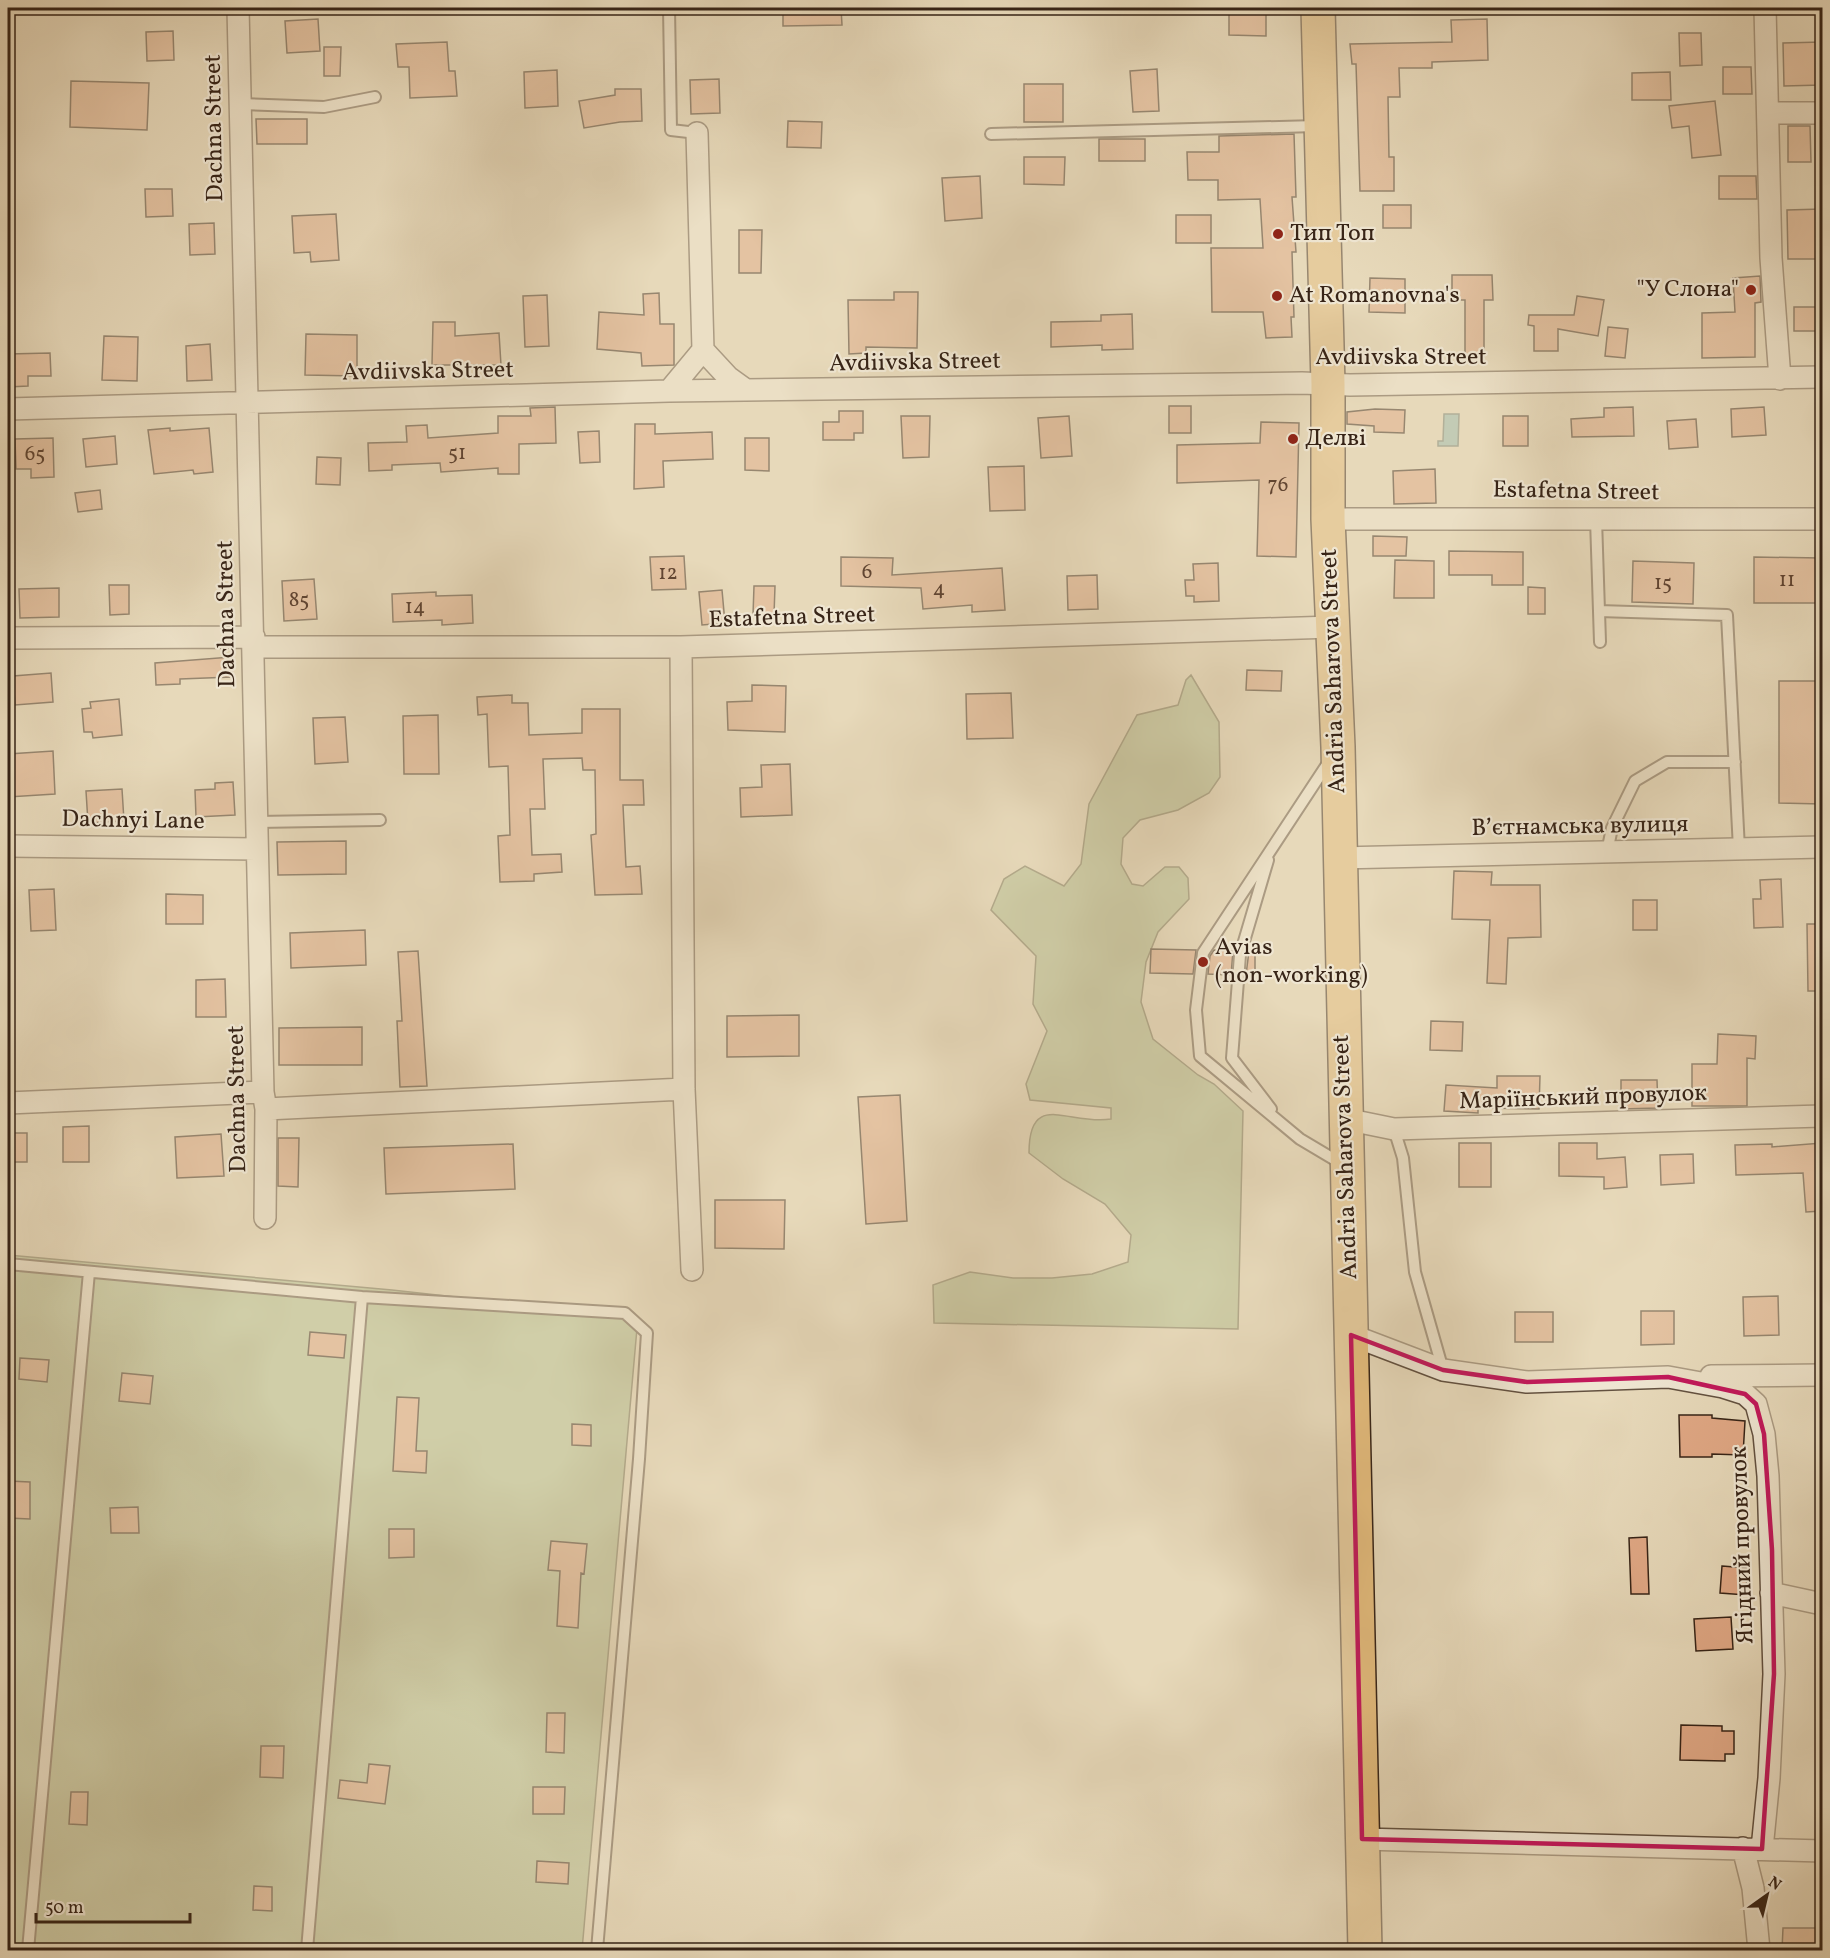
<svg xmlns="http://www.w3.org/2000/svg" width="1830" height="1958" font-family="Vollkorn,serif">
<rect width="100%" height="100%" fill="#e7d9ba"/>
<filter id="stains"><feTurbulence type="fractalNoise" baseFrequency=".00333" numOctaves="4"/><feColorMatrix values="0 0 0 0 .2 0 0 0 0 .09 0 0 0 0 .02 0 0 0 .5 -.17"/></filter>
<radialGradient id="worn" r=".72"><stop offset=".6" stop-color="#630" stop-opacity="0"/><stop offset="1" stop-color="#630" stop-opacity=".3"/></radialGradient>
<path fill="#b3c092" stroke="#757254" stroke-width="1.5" d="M 1191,675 L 1219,722 L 1220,777 L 1209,793 L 1178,810 L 1140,820 L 1123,838 L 1121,864 L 1132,884 L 1143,886 L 1165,867 L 1179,867 L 1188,878 L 1189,899 L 1158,932 L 1146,962 L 1141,1002 L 1153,1039 L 1198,1075 L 1214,1084 L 1243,1111 L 1238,1329 L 934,1323 L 933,1285 L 970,1272 L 1013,1278 L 1052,1278 L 1092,1274 L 1128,1262 L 1131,1235 L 1105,1204 L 1063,1179 L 1029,1153 C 1029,1089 1069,1126 1111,1119 L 1111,1108 L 1030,1100 L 1026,1084 L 1047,1031 L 1033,1004 L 1036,956 L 991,910 L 1004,879 L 1025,866 L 1064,886 L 1081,864 L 1089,804 L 1137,715 L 1178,705 L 1186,680 Z
M 8,1255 L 392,1290 L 638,1317 L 582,1950 L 8,1950 Z"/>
<path fill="#97baaf" stroke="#717e72" stroke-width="1.5" d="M 1444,414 L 1459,414 L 1458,446 L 1438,446 L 1438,441 L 1443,441 Z"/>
<path fill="#e0a885" stroke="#372417" stroke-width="1.5" d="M 783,8 L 841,8 L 842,25 L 783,26 Z
M 1229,8 L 1266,8 L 1266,36 L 1229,35 Z
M 318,19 L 320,51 L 287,53 L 285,21 Z
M 1487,19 L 1488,60 L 1432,62 L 1432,68 L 1399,68 L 1400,97 L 1388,97 L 1389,157 L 1394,157 L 1394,191 L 1360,191 L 1356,64 L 1352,64 L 1350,44 L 1452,42 L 1451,20 Z
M 173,31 L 174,60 L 147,61 L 146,32 Z
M 1679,33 L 1701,33 L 1702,65 L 1680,66 Z
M 447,42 L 449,71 L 455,71 L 457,96 L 410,98 L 409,67 L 398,67 L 396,44 Z
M 1822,42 L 1822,85 L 1784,86 L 1783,43 Z
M 324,47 L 341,47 L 340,76 L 324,76 Z
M 1723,67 L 1751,67 L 1752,94 L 1723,94 Z
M 1157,69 L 1159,111 L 1133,112 L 1130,71 Z
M 557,70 L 558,106 L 525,108 L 524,72 Z
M 1670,72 L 1671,100 L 1632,100 L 1632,73 Z
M 719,79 L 720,113 L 691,114 L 690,80 Z
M 71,81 L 149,83 L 147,130 L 70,127 Z
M 1024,84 L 1063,84 L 1063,122 L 1024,122 Z
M 615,89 L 641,89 L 642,121 L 620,122 L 584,128 L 579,101 L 615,95 Z
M 1715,101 L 1721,155 L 1692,158 L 1689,126 L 1672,128 L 1669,106 Z
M 256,119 L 307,119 L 307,144 L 257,144 Z
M 788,121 L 822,122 L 821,148 L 787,147 Z
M 1788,126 L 1810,126 L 1811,162 L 1788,162 Z
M 1294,134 L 1296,197 L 1292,197 L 1296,252 L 1292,252 L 1294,317 L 1291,317 L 1292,337 L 1266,338 L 1263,312 L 1212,312 L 1211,248 L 1263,248 L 1260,199 L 1218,200 L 1218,180 L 1188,180 L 1187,152 L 1219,152 L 1219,136 Z
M 1099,139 L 1145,139 L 1145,161 L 1099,161 Z
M 1024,157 L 1065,157 L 1064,185 L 1024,184 Z
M 980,176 L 982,218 L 945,221 L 942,178 Z
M 1719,176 L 1756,176 L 1757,199 L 1719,199 Z
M 145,189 L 172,189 L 173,216 L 146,217 Z
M 1383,205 L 1411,205 L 1411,228 L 1383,228 Z
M 1822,209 L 1822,259 L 1788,259 L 1787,210 Z
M 336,214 L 339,260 L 311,262 L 310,252 L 294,253 L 292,216 Z
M 1176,215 L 1211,215 L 1211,243 L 1176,243 Z
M 214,223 L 215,254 L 190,255 L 189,224 Z
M 739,230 L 762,230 L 761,273 L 739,273 Z
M 1452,275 L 1492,275 L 1493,300 L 1484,300 L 1484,357 L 1465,357 L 1465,300 L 1452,300 Z
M 1760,276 L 1761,302 L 1755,303 L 1755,357 L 1702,358 L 1702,313 L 1735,312 L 1733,278 Z
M 1370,278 L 1405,279 L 1405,313 L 1369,312 Z
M 894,292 L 918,292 L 917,348 L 866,347 L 866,353 L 849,354 L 848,300 L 894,300 Z
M 659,293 L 660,324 L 674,324 L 674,365 L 642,366 L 641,353 L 597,349 L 599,312 L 644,315 L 643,294 Z
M 547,295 L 549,346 L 525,347 L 523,296 Z
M 1577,296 L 1604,300 L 1598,336 L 1558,329 L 1558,351 L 1534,351 L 1534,326 L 1528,325 L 1529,315 L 1574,315 Z
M 1794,307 L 1822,307 L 1822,331 L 1794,331 Z
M 1132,314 L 1133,349 L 1102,350 L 1102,345 L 1051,347 L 1051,322 L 1101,321 L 1101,315 Z
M 433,322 L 455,322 L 455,336 L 499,333 L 501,365 L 432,365 Z
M 1608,327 L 1628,329 L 1625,358 L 1605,356 Z
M 306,334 L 357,335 L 357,376 L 305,375 Z
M 104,336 L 138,337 L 137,381 L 102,380 Z
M 210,344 L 212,380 L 187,381 L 186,346 Z
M 50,353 L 51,376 L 28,376 L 28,386 L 8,387 L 8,354 Z
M 1169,406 L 1191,406 L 1191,433 L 1169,433 Z
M 555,407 L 556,443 L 519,444 L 519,474 L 498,474 L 498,468 L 441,472 L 440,463 L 392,465 L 392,470 L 369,471 L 368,443 L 407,442 L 406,426 L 427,425 L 428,438 L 498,433 L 498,416 L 531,416 L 530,408 Z
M 1633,407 L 1634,436 L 1572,437 L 1571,419 L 1604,417 L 1604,408 Z
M 1764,407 L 1766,435 L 1732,437 L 1731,409 Z
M 1375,409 L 1405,410 L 1404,433 L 1374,432 L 1374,426 L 1347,424 L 1347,412 Z
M 839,411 L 863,411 L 863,433 L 854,433 L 854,440 L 823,440 L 823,422 L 839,422 Z
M 901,416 L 930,416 L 929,457 L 903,458 Z
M 1069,416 L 1072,456 L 1041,458 L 1038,418 Z
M 1503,416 L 1528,416 L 1528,446 L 1503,446 Z
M 1696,419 L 1698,447 L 1669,449 L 1667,421 Z
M 1261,422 L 1299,423 L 1296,557 L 1257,556 L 1259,480 L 1177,483 L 1177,445 L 1260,443 Z
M 635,424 L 655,424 L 655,434 L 712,432 L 713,459 L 663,461 L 664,487 L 634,489 Z
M 170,428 L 170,431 L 209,428 L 213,472 L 194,474 L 193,470 L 154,474 L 148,430 Z
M 599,431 L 600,462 L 580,463 L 578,432 Z
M 115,436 L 117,464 L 86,467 L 83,439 Z
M 53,438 L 54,477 L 31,478 L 31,469 L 16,469 L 15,439 Z
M 745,438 L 769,438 L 769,471 L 745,470 Z
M 317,457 L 341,458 L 340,485 L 316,484 Z
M 1024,466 L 1025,510 L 990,511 L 988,467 Z
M 1435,469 L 1436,503 L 1394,504 L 1393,471 Z
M 100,490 L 102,509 L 78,512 L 75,493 Z
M 1373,536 L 1407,537 L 1406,556 L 1373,556 Z
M 1449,551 L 1523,552 L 1523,585 L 1492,585 L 1492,575 L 1449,575 Z
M 684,556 L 686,589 L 652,590 L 650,557 Z
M 841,557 L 893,558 L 892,575 L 1002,568 L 1005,610 L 972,612 L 972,605 L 923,609 L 921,588 L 841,586 Z
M 1754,557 L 1820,558 L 1820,603 L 1754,603 Z
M 1395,560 L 1434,561 L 1434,598 L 1394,598 Z
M 1633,561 L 1694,563 L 1693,604 L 1632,602 Z
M 1218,563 L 1219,601 L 1194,602 L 1194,596 L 1186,596 L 1185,580 L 1194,580 L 1193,564 Z
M 1097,575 L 1098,609 L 1068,610 L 1067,576 Z
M 314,579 L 317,619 L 284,621 L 282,581 Z
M 109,585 L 129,585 L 129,614 L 110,615 Z
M 754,586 L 775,586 L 774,615 L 753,615 Z
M 1528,587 L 1545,588 L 1545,614 L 1528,614 Z
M 59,588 L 59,617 L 20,618 L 19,589 Z
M 722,590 L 725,623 L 702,625 L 699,592 Z
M 436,592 L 436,596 L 472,595 L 473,623 L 442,625 L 442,620 L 393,622 L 392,594 Z
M 231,657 L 232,677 L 180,679 L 180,684 L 156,685 L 155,663 Z
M 1247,670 L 1282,671 L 1281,691 L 1246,690 Z
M 51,673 L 53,702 L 15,705 L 13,676 Z
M 1779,681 L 1822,681 L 1822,804 L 1779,803 Z
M 752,685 L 786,686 L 785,732 L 728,730 L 727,702 L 752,701 Z
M 1011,693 L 1013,738 L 967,739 L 966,694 Z
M 512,695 L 512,703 L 528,703 L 529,735 L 582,733 L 582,709 L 620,709 L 620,780 L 643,780 L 644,805 L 623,805 L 626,867 L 640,866 L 642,894 L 595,895 L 591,835 L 596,834 L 595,770 L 583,770 L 582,758 L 543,759 L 545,809 L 530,809 L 532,855 L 561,854 L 562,872 L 534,874 L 534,881 L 500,882 L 498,836 L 510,835 L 508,766 L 489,767 L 487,714 L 478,715 L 477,697 Z
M 119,699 L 122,735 L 93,738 L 92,732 L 84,732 L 82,709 L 91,708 L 90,702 Z
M 438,715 L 439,774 L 404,774 L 403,716 Z
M 345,717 L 348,762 L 315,764 L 313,718 Z
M 53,751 L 55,794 L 8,797 L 8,754 Z
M 790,764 L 792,815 L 741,817 L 740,788 L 762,787 L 761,765 Z
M 233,782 L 235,815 L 196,817 L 195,790 L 215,789 L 215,783 Z
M 122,789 L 124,821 L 88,823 L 86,791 Z
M 346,841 L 346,874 L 278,875 L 277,842 Z
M 1454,871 L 1492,872 L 1491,885 L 1540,885 L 1541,937 L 1508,938 L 1506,984 L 1487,983 L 1490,920 L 1452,919 Z
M 1781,879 L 1783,927 L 1754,928 L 1753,899 L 1761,899 L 1760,880 Z
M 54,889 L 56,930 L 31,931 L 29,890 Z
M 166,894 L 203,895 L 203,924 L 166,924 Z
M 1633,900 L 1657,900 L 1657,930 L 1633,930 Z
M 1807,924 L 1822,924 L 1822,991 L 1808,991 Z
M 365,930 L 366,965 L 291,968 L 290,933 Z
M 1151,949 L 1196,950 L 1193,974 L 1150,973 Z
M 1214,950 L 1233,951 L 1231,975 L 1208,974 L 1210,956 Z
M 418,951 L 427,1086 L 400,1087 L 397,1021 L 402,1021 L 398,952 Z
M 1249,951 L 1255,951 L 1255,975 L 1246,975 Z
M 225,979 L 226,1017 L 196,1017 L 196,980 Z
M 799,1015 L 799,1056 L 727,1057 L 727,1016 Z
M 1431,1021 L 1463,1022 L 1462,1051 L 1430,1050 Z
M 362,1027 L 362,1065 L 279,1065 L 279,1028 Z
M 1718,1034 L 1756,1036 L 1755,1059 L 1747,1058 L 1747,1106 L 1692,1106 L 1692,1064 L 1717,1064 Z
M 1497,1076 L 1540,1076 L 1539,1109 L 1478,1108 L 1478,1113 L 1444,1111 L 1446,1085 L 1497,1088 Z
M 1621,1080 L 1657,1080 L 1658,1108 L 1621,1109 Z
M 900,1095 L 907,1221 L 866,1224 L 858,1097 Z
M 89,1126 L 89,1162 L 63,1162 L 63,1127 Z
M 8,1133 L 27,1133 L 27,1162 L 8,1162 Z
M 221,1134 L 224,1176 L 177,1178 L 175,1137 Z
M 278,1138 L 299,1138 L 298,1187 L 278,1186 Z
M 1459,1143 L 1491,1143 L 1491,1187 L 1459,1187 Z
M 1559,1143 L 1597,1143 L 1597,1159 L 1625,1157 L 1627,1187 L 1604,1189 L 1604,1177 L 1559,1176 Z
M 1822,1143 L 1822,1211 L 1806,1212 L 1803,1173 L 1736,1175 L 1735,1145 L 1772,1144 L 1772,1147 Z
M 513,1144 L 515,1189 L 386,1194 L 384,1148 Z
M 1693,1154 L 1694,1183 L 1661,1185 L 1660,1155 Z
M 715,1200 L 785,1200 L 784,1249 L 715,1248 Z
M 1778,1296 L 1779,1335 L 1744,1336 L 1743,1297 Z
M 1641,1311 L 1674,1311 L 1674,1344 L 1641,1345 Z
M 1515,1312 L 1553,1312 L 1553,1342 L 1515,1342 Z
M 310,1332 L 346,1335 L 344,1358 L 308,1355 Z
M 20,1358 L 49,1360 L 47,1382 L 19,1379 Z
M 122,1373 L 153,1376 L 150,1404 L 119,1401 Z
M 397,1397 L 419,1398 L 416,1451 L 427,1451 L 426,1473 L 393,1471 Z
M 1679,1415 L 1712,1415 L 1712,1418 L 1745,1421 L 1743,1455 L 1712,1454 L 1712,1457 L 1680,1457 Z
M 572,1424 L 591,1425 L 591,1446 L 572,1445 Z
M 8,1481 L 30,1482 L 30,1519 L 8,1518 Z
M 138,1507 L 139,1533 L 111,1533 L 110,1508 Z
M 389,1529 L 414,1529 L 414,1557 L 389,1558 Z
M 1647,1537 L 1649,1594 L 1631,1594 L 1629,1538 Z
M 551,1541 L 587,1544 L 584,1574 L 581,1573 L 578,1628 L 557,1626 L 560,1571 L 548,1570 Z
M 1722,1566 L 1747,1568 L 1746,1595 L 1720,1593 Z
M 1731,1617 L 1733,1649 L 1696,1651 L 1694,1619 Z
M 547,1713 L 565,1713 L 564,1753 L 546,1752 Z
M 1681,1725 L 1722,1726 L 1722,1731 L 1734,1731 L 1734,1754 L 1725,1754 L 1725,1761 L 1680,1760 Z
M 261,1746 L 284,1746 L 283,1778 L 260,1777 Z
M 369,1764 L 390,1766 L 385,1804 L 338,1798 L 340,1780 L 367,1783 Z
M 533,1787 L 565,1787 L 564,1814 L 533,1814 Z
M 71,1792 L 88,1792 L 87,1825 L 69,1824 Z
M 537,1861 L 569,1863 L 568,1884 L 536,1882 Z
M 254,1886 L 272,1887 L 272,1911 L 253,1910 Z
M 1783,1928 L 1822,1928 L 1822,1950 L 1782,1950 Z"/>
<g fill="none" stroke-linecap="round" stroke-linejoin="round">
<defs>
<path id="lane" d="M 669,8 L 671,130 L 697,133
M 239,104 L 324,107 L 375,97
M 991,134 L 1317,126
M 1596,519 L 1600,642
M 1599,611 L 1727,615 L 1739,849
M 1330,760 L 1203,953 L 1196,1010 L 1200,1056 L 1300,1139 L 1342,1164
M 257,822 L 380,820
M 1607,852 L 1612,828 L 1635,781 L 1667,762 L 1735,762
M 1268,860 L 1240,955 L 1232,1058 L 1271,1109
M 1394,1129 L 1403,1158 L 1415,1272 L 1443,1370
M 8,1264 L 362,1297 L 625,1313 L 647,1333 L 639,1459 L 597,1950
M 28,1950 L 89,1272
M 307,1950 L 362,1297"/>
<path id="street" d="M 238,8 L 263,1092 L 266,1109 L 265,1218
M 1765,8 L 1771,258 L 1780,379
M 1768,113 L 1822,113
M 697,133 L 703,350 L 728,377 L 746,390
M 669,391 L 703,350
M 8,409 L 669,391 L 1302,383 L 1350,385 L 1822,377
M 1328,519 L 1822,519
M 8,638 L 254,637
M 254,647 L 681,647 L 1332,627
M 681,647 L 684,1089 L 692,1270
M 8,846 L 257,849
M 1339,858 L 1822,847
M 8,1103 L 263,1092
M 266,1109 L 684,1089
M 1345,1119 L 1394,1129 L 1822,1116
M 1351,1335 L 1443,1370 L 1527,1382 L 1668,1377 L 1723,1387 L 1745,1394 L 1756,1404 L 1764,1434 L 1768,1476 L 1774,1674 L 1769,1778 L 1762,1849
M 1711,1376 L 1822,1375
M 1771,1593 L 1822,1604
M 1362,1839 L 1822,1851
M 1743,1848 L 1753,1888 L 1759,1950"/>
<path id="primary" d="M 1318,8 L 1328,384 L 1328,519 L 1338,747 L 1365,1950"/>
</defs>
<use href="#lane" stroke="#635140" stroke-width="14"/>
<use href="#street" stroke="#635140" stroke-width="24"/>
<use href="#primary" stroke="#372417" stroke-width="36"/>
<use href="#lane" stroke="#efe6d2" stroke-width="10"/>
<use href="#street" stroke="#efe6d2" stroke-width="21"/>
<use href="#primary" stroke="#e4bc7d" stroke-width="33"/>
</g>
<path d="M0 0H1830V1958H0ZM 1351,1335 L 1443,1370 L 1527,1382 L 1668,1377 L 1745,1394 L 1756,1404 L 1764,1434 L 1772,1550 L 1774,1674 L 1762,1849 L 1362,1839 Z" fill="#e7d9ba" fill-opacity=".55" fill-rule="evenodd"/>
<path fill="none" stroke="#c2185b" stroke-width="4.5" stroke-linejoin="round" d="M 1351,1335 L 1443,1370 L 1527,1382 L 1668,1377 L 1745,1394 L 1756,1404 L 1764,1434 L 1772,1550 L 1774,1674 L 1762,1849 L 1362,1839 Z"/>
<g fill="#8f2418" stroke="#efe6d2" stroke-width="2">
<circle cx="1278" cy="234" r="6"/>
<circle cx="1751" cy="290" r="6"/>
<circle cx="1277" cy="296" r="6"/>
<circle cx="1293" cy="439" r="6"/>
<circle cx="1203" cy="962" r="6"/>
</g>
<g text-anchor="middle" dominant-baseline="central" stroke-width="4.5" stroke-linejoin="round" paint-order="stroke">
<g font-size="21" fill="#614532">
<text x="457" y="453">51</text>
<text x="35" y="454">65</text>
<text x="1278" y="485">76</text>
<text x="867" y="572">6</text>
<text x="668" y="573">12</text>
<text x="1787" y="580">11</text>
<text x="1663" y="583">15</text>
<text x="939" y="589">4</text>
<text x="299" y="600">85</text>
<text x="415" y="607">14</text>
</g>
<g font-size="24" fill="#372417" stroke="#efe6d2">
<text transform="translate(215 128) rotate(-91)">Dachna Street</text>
<text x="1401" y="358">Avdiivska Street</text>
<text transform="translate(915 363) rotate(-1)">Avdiivska Street</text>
<text transform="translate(428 372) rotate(-1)">Avdiivska Street</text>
<text transform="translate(1576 492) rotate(1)">Estafetna Street</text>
<text transform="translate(227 614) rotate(-91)">Dachna Street</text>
<text transform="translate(792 618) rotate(-2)">Estafetna Street</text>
<text transform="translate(1334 671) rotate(-92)">Andria Saharova Street</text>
<text transform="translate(133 821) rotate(1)">Dachnyi Lane</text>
<text transform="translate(1580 827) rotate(-1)">Вʼєтнамська вулиця</text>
<text transform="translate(1583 1098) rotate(-2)">Маріїнський провулок</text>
<text transform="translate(238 1099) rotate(-91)">Dachna Street</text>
<text transform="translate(1346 1157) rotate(-92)">Andria Saharova Street</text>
<text transform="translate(1743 1545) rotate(-92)">Ягідний провулок</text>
</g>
<g font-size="24" fill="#372417" stroke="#efe6d2" text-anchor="start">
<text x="1290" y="234">Тип Топ</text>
<text x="1739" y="290" text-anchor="end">"У Слона"</text>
<text x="1289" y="296">At Romanovna's</text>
<text x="1305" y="439">Делві</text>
<text x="1215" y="948">Avias<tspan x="1215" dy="28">(non-working)</tspan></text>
</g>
</g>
<rect width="1830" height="1958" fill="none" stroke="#e7d9ba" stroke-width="30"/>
<rect x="9" y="9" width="1812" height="1940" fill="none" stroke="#372417" stroke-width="3"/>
<rect x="15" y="15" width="1800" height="1928" fill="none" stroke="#372417" stroke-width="1.5"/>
<g transform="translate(1767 1895) rotate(34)" stroke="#efe6d2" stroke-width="4.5" paint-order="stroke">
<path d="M0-4.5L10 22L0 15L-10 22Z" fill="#372417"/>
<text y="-9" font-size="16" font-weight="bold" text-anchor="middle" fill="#372417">N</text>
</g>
<path d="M36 1913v9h154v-9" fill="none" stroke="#372417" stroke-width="3"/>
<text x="45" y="1913" font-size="18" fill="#372417" stroke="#efe6d2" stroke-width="4.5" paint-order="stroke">50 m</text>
<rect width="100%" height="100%" filter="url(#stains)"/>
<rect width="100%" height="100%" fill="url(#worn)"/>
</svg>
